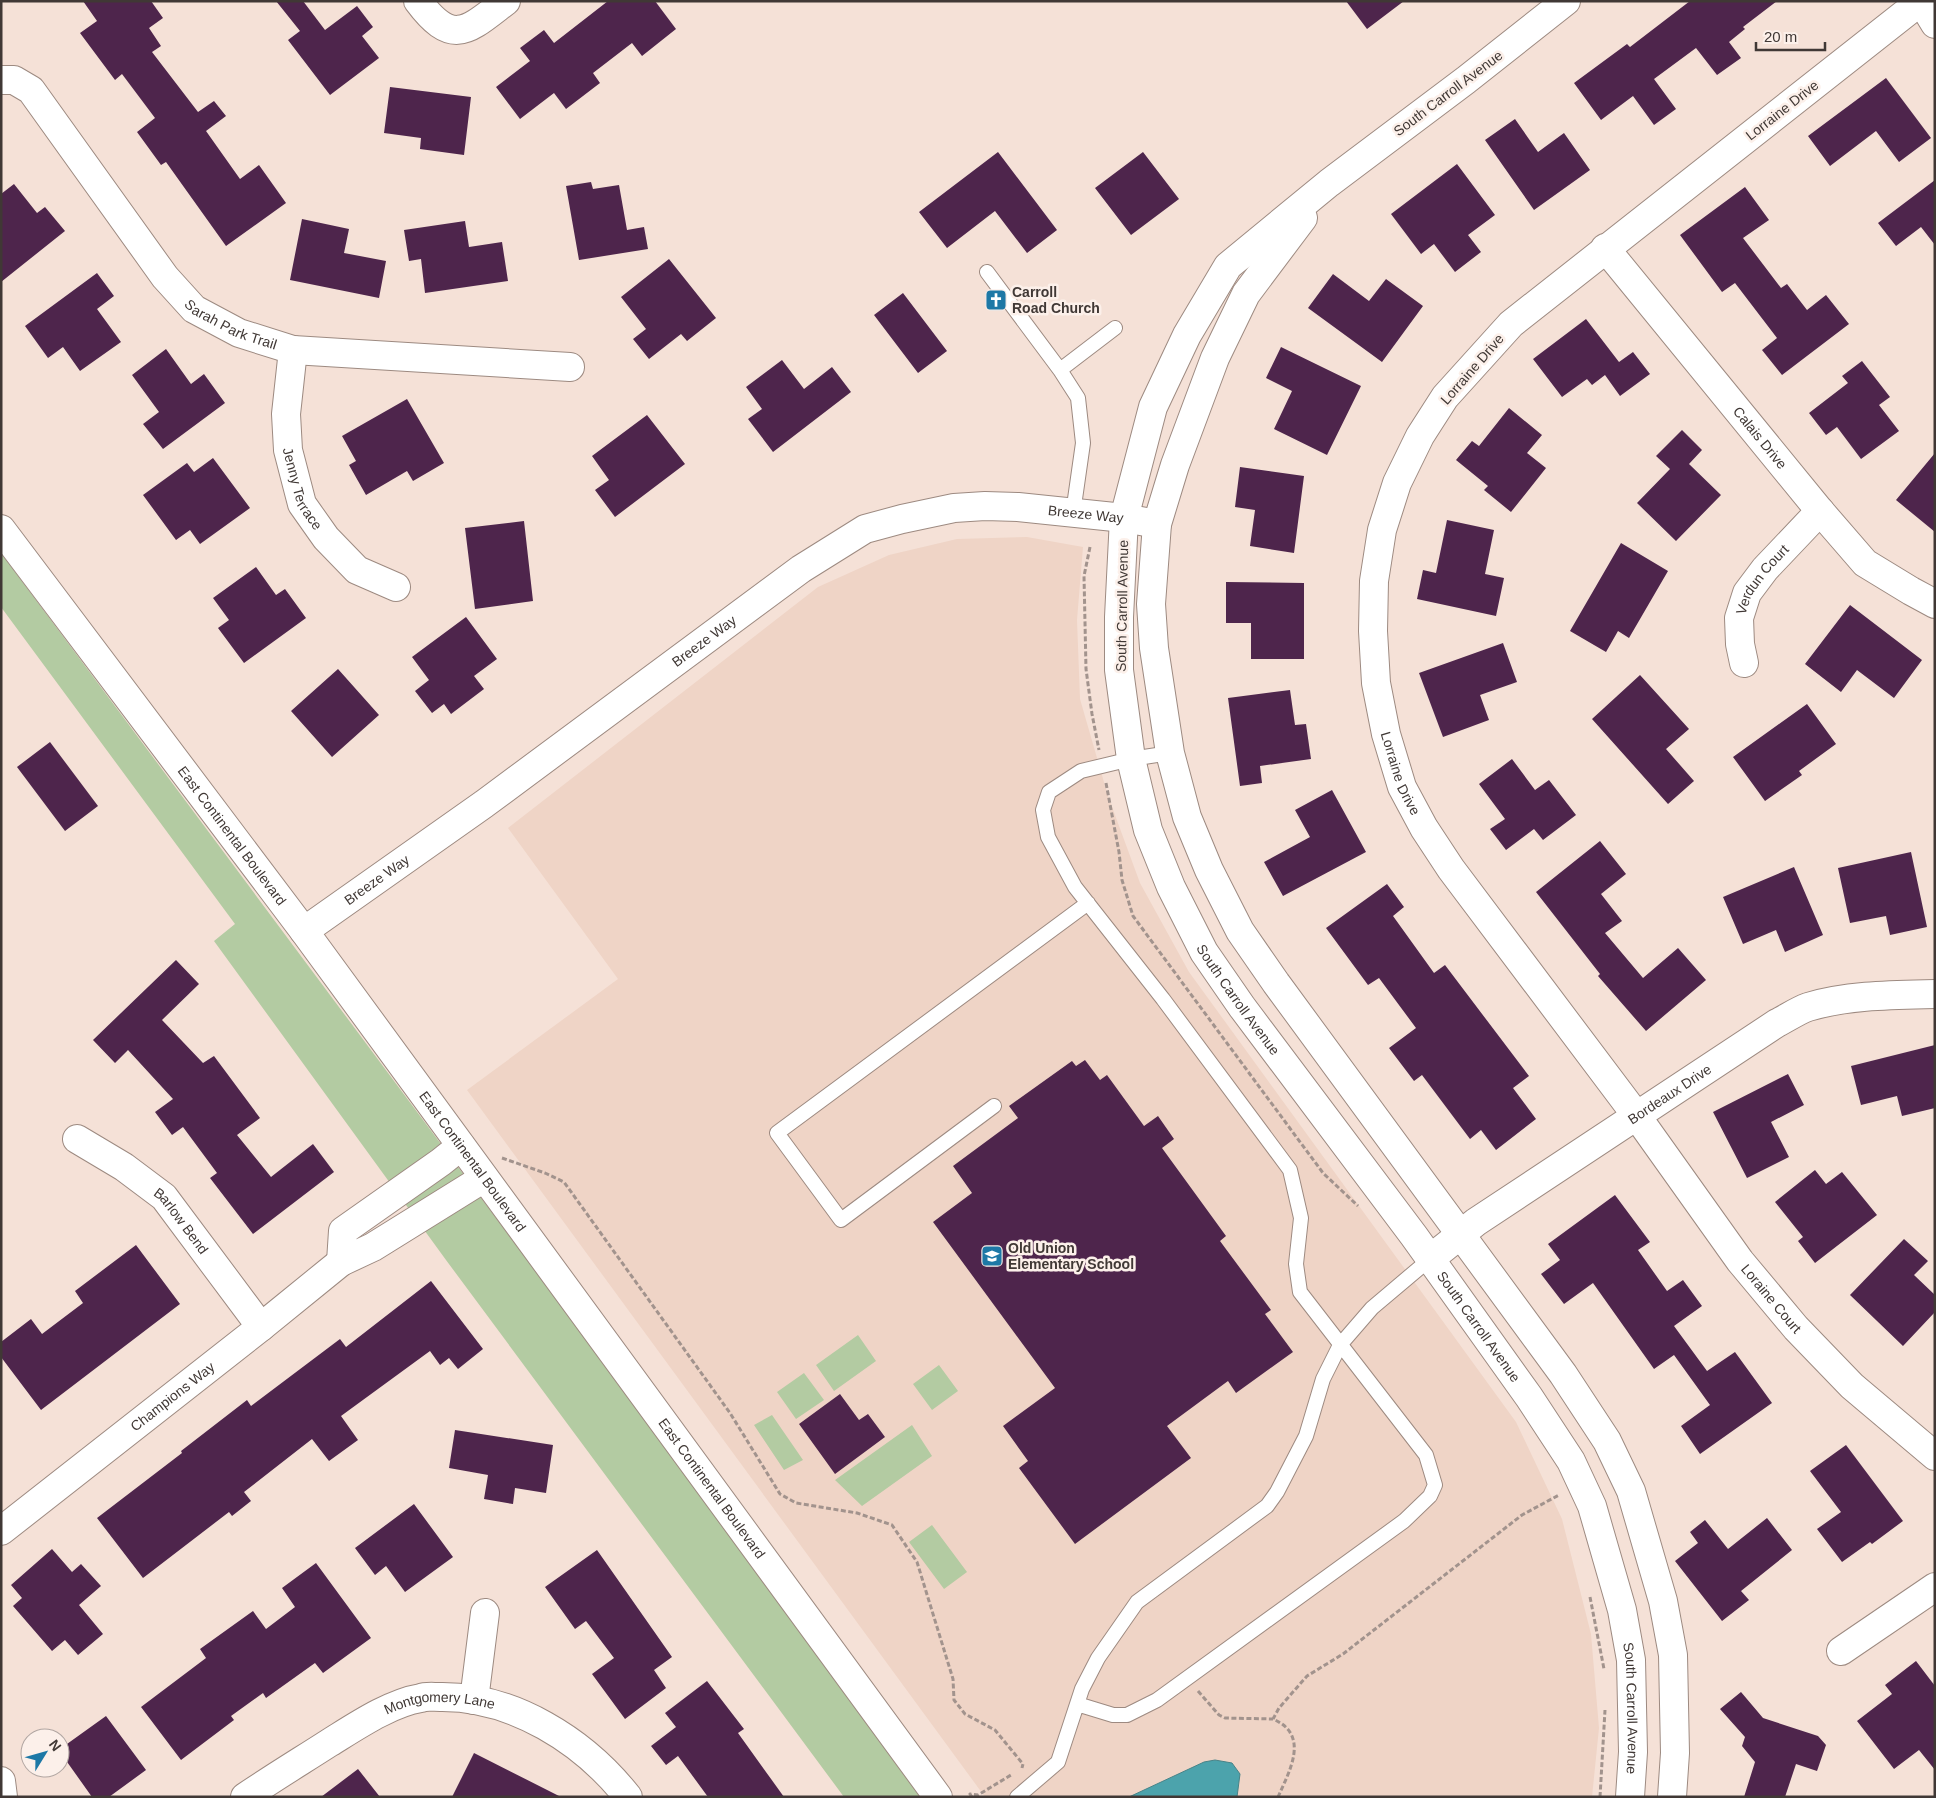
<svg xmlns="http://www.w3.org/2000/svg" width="1936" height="1798" viewBox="0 0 1936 1798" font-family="Arial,sans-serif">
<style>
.built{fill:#efd4c6}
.green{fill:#b3cba2}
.water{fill:#4ca3ac;stroke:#488388}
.building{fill:#4e254c}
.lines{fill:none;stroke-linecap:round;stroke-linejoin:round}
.lane-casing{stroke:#9d8a81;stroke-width:16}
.street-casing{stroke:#9d8a81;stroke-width:30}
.secondary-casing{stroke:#9d8a81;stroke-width:30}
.path{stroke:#a2938d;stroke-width:3;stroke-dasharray:5 2.5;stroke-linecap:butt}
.lane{stroke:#fff;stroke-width:14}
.street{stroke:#fff;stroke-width:28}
.secondary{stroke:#fff;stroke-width:28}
.labels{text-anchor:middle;stroke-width:5;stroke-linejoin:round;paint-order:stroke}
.street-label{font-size:14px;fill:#403835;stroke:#fcf0ea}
.poi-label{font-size:14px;font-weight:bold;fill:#403835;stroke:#fcf0ea;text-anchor:start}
</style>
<rect width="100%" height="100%" fill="#f5e1d7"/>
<!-- built -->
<path class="built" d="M 1027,537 L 1083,547 L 1077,620 L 1080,699 L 1108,796 L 1140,883 L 1189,972 L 1516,1422 L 1562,1519 L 1591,1634 L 1599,1728 L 1592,1797 L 985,1797 L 467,1090 L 618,979 L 508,828 L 818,587 L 889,555 L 957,539 Z"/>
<!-- green -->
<path class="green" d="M 1,553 L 927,1797 L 844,1797 L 446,1260 L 214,941 L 235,924 L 1,607 Z
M 858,1335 L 876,1361 L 834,1391 L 816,1365 Z
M 939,1365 L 958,1391 L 932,1410 L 913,1384 Z
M 804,1373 L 824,1400 L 796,1419 L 777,1392 Z
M 772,1415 L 803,1460 L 784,1470 L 754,1425 Z
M 912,1425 L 932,1456 L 862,1506 L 835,1480 Z
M 932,1525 L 967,1572 L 944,1589 L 909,1542 Z"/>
<!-- water -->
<path class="water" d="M 1215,1760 L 1232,1763 L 1240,1774 L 1237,1797 L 1129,1797 L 1204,1762 Z"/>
<!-- building -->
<path class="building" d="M 83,1 L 151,1 L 163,18 L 149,28 L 161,46 L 152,52 L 198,112 L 214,101 L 226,116 L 206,131 L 240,179 L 259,165 L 286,203 L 226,246 L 166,162 L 161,165 L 137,132 L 155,118 L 122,74 L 115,80 L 80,33 L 97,21 Z
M 276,1 L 303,1 L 325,30 L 357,6 L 373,27 L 362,36 L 379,58 L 330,95 L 288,40 L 300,31 Z
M 608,1 L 655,1 L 676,29 L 642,56 L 632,43 L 593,73 L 600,83 L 566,109 L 554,93 L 520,119 L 496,87 L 530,61 L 520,48 L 544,30 L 554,43 Z
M 1346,1 L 1404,1 L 1367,29 Z
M 1690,1 L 1777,1 L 1743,27 L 1745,29 L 1729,42 L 1741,58 L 1717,75 L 1696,48 L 1654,79 L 1676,109 L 1654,125 L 1633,96 L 1601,120 L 1574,83 L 1627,44 L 1630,47 Z
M 1886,78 L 1931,138 L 1899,162 L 1876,131 L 1830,166 L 1808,136 Z
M 390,87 L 471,97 L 464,155 L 420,149 L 421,138 L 384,133 Z
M 1515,119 L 1538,152 L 1564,133 L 1590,170 L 1534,210 L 1485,140 Z
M 998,152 L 1057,230 L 1027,253 L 995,211 L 947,248 L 919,212 Z
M 1143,152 L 1179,199 L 1131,235 L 1095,188 Z
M 1457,164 L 1495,215 L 1468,235 L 1481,252 L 1455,272 L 1434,244 L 1421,254 L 1391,214 Z
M 1935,180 L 1935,245 L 1921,227 L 1896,246 L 1878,223 Z
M 591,182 L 593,189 L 619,185 L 627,230 L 644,227 L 648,249 L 579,260 L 566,186 Z
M 14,184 L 37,213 L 45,207 L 65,231 L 1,282 L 1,194 Z
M 1745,187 L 1769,220 L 1743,238 L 1781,288 L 1787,284 L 1807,310 L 1826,295 L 1849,324 L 1782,375 L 1762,350 L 1777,338 L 1735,283 L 1722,292 L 1680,235 Z
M 302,219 L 349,229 L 344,253 L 386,261 L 379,298 L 290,280 Z
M 465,221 L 469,247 L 502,242 L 508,281 L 425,293 L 421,259 L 409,261 L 404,230 Z
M 669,259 L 716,318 L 687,341 L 681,334 L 649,359 L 633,339 L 646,329 L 621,297 Z
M 97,273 L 114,296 L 97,309 L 121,342 L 80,371 L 63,347 L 48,358 L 25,326 Z
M 1333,274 L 1369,301 L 1386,279 L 1423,306 L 1382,362 L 1308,308 Z
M 903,293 L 947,351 L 918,373 L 874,315 Z
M 1586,319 L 1619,362 L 1633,352 L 1650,374 L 1620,396 L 1605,375 L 1592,385 L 1587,379 L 1562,397 L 1533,359 Z
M 1281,347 L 1361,386 L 1327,455 L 1274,429 L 1292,391 L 1266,378 Z
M 166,349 L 191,384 L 204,374 L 225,403 L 163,449 L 143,424 L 159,412 L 132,375 Z
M 782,360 L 804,389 L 832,367 L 851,392 L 773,452 L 748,419 L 762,409 L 746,387 Z
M 1862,361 L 1890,397 L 1879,405 L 1899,431 L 1861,459 L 1837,427 L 1826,435 L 1809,413 L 1848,383 L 1842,376 Z
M 407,399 L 444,463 L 413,481 L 407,471 L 366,495 L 349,465 L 356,461 L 342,436 Z
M 1509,408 L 1542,435 L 1527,453 L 1546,468 L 1511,512 L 1484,490 L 1488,486 L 1456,460 L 1472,441 L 1479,446 Z
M 647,415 L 685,464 L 615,517 L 595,490 L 609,480 L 592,456 Z
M 1682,430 L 1702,450 L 1689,464 L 1721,495 L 1676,541 L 1637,503 L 1670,469 L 1656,456 Z
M 1935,453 L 1935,532 L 1896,500 Z
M 213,458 L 250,508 L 200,544 L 190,530 L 176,540 L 143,495 L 187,463 L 194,472 Z
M 1240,467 L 1304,476 L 1294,553 L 1250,546 L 1255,510 L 1235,507 Z
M 1447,520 L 1494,530 L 1485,574 L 1504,578 L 1496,616 L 1417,599 L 1423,570 L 1436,573 Z
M 524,521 L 533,601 L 475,609 L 465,528 Z
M 1621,543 L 1668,571 L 1629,638 L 1618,631 L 1606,652 L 1570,631 Z
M 256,567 L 276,595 L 285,589 L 306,618 L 244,663 L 218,628 L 229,620 L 213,598 Z
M 1226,582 L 1304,583 L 1304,659 L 1251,659 L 1251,623 L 1226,623 Z
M 1850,605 L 1922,660 L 1894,698 L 1857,670 L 1841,692 L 1805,664 Z
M 466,617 L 497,659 L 474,676 L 484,689 L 451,714 L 444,704 L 432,713 L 415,691 L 429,680 L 412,657 Z
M 1503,643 L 1517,682 L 1480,695 L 1489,720 L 1443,737 L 1419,673 Z
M 338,669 L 379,715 L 332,757 L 291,711 Z
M 1640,675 L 1689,729 L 1666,749 L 1694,781 L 1668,804 L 1592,719 Z
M 1290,690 L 1295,725 L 1306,724 L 1311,759 L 1260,766 L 1262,783 L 1240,786 L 1228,698 Z
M 1807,704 L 1836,744 L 1799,771 L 1802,775 L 1765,801 L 1733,757 Z
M 50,742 L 98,806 L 65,831 L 17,767 Z
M 1512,759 L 1535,790 L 1549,780 L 1576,815 L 1543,840 L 1534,829 L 1506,850 L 1490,829 L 1505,819 L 1479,784 Z
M 1332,790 L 1366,852 L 1283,896 L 1264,862 L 1310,837 L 1295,810 Z
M 1600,841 L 1626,874 L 1601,894 L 1622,921 L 1605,933 L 1643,978 L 1678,948 L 1706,980 L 1646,1031 L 1598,976 L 1600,974 L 1536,892 Z
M 1911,852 L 1927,927 L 1890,935 L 1886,916 L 1850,923 L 1838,868 Z
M 1794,867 L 1823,935 L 1785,952 L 1776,930 L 1743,944 L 1723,897 Z
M 1387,884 L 1404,907 L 1393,916 L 1434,973 L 1445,965 L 1529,1076 L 1513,1088 L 1536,1119 L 1496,1150 L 1481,1130 L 1470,1139 L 1422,1075 L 1414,1081 L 1389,1048 L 1416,1028 L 1379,978 L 1368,985 L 1326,928 Z
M 176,960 L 199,984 L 162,1020 L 203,1063 L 214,1056 L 260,1118 L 237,1135 L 271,1177 L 313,1144 L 334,1172 L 253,1234 L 210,1178 L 217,1173 L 183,1127 L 172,1135 L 155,1112 L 173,1099 L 128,1050 L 115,1063 L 93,1040 Z
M 1935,1045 L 1935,1108 L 1902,1116 L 1897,1096 L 1861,1105 L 1851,1066 Z
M 1085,1060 L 1100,1080 L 1107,1075 L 1144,1126 L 1158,1116 L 1174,1139 L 1162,1148 L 1226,1236 L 1220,1241 L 1271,1310 L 1265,1314 L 1293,1352 L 1236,1393 L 1228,1381 L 1167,1426 L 1191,1458 L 1075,1544 L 1019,1468 L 1028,1461 L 1003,1426 L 1055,1388 L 933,1222 L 972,1193 L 953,1166 L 1018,1118 L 1009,1106 L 1072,1061 L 1076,1066 Z
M 1788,1074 L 1804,1105 L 1771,1122 L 1789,1157 L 1747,1178 L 1713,1112 Z
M 1815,1170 L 1826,1184 L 1842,1172 L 1877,1215 L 1815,1263 L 1798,1241 L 1803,1237 L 1775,1202 Z
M 1615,1195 L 1650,1242 L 1638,1250 L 1667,1291 L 1683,1280 L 1702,1306 L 1674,1326 L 1707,1371 L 1735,1352 L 1772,1403 L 1700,1454 L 1681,1426 L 1710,1405 L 1674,1355 L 1654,1369 L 1593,1283 L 1564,1304 L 1541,1274 L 1560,1260 L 1548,1244 Z
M 1904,1239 L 1928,1261 L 1914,1275 L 1935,1295 L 1935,1312 L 1903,1346 L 1850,1295 Z
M 136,1245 L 180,1304 L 41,1410 L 1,1357 L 1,1342 L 31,1319 L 42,1334 L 83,1303 L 75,1291 Z
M 431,1281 L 483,1349 L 458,1369 L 449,1358 L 440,1365 L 430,1351 L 341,1416 L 358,1440 L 329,1461 L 312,1439 L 244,1492 L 251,1501 L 232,1516 L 229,1512 L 143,1578 L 97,1518 L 182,1453 L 181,1451 L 247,1400 L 251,1406 L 340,1339 L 346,1347 Z
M 840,1394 L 859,1420 L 868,1414 L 885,1437 L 835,1474 L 799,1424 Z
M 455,1430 L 553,1445 L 546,1493 L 515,1488 L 513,1504 L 484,1499 L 488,1475 L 449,1468 Z
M 1846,1445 L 1903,1521 L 1872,1544 L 1870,1542 L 1842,1562 L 1817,1529 L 1841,1512 L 1810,1471 Z
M 414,1504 L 453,1557 L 405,1592 L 386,1566 L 375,1575 L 355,1548 Z
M 1767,1518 L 1792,1550 L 1741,1591 L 1749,1600 L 1722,1621 L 1675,1561 L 1698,1543 L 1690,1532 L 1705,1520 L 1728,1549 Z
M 52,1549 L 72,1572 L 81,1564 L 101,1586 L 79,1605 L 103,1634 L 78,1655 L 65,1640 L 52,1651 L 13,1606 L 22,1598 L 11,1585 Z
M 597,1550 L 672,1657 L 654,1670 L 666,1688 L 625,1719 L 592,1674 L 614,1658 L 586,1621 L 575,1629 L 545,1587 Z
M 316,1563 L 371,1638 L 323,1673 L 315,1663 L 266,1698 L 263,1693 L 231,1716 L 234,1720 L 181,1760 L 141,1707 L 206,1658 L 200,1649 L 253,1611 L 266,1629 L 295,1607 L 282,1588 Z
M 1916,1661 L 1935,1686 L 1935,1770 L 1919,1750 L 1894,1769 L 1857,1721 L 1892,1694 L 1885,1685 Z
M 707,1681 L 744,1729 L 738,1733 L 784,1797 L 708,1797 L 678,1756 L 666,1765 L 651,1746 L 676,1727 L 665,1713 Z
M 1741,1692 L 1763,1718 L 1818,1736 L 1826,1745 L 1817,1771 L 1796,1764 L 1785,1797 L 1744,1797 L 1755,1762 L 1742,1746 L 1745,1737 L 1720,1709 Z
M 106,1716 L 146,1770 L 109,1797 L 92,1797 L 60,1752 L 60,1749 Z
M 474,1753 L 561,1797 L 452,1797 Z
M 358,1769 L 380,1797 L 321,1797 Z"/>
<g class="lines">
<!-- lane casing -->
<g class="lane-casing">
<path id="lane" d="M 987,272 L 1060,370
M 1073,513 L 1083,443 L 1078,398 L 1060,370 L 1115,328
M 994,1106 L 841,1220 L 777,1133 L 1088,903
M 1077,1704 L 1113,1715 L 1127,1715 L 1157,1700 L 1404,1521 L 1430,1496 L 1435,1485 L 1426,1455 L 1300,1292 L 1296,1264 L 1301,1218 L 1290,1170 L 1163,999 L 1075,887 L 1048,837 L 1043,810 L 1049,792 L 1081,771 L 1131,759 L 1170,753
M 1017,1797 L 1058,1762 L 1082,1689 L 1098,1658 L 1137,1602 L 1267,1506 L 1277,1492 L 1306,1436 L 1323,1379 L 1340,1345 L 1372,1308 L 1430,1259"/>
</g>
<!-- street casing -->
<g class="street-casing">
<g id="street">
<path d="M 418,1 C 453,48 468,30 506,1"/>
<path id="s1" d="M 1921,1 L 1511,324 L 1445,397 L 1420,436 L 1397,483 L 1382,530 L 1374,581 L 1373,631 L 1376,683 L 1386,734 L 1402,787 L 1424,828 L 1451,869 L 1636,1115 L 1740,1261 L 1796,1328 L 1852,1386 L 1935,1456"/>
<path d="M 1921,1 L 1935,24"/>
<path id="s2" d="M 1,80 L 14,80 L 31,90 L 165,277 L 194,309 L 239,333 L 293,350 L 570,367"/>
<path id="s3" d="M 1605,248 L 1820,511 L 1865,563 L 1911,591 L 1935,604"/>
<path id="s4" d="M 293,350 L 286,414 L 288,450 L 302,504 L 326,538 L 357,570 L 396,587"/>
<path id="s5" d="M 1744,663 L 1740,644 L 1739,618 L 1747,593 L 1765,569 L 1820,511"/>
<path id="s6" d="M 304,931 L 484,804 L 801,569 L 865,529 L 902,519 L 954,508 L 985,506 L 1018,507 L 1124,518 L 1157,524"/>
<path id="s7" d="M 77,1139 L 124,1167 L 164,1197 L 261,1327"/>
<path id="s8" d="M 1430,1259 L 1476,1222 L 1777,1023 C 1787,1018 1797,1011 1808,1007 C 1848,995 1893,995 1935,994"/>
<path d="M 341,1262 L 343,1231 L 441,1162 L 461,1146"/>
<path id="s9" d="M 1,1531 L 261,1327 L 341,1262 L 373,1247 L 484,1178"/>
<path d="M 1841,1651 L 1935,1587"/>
<path d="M 474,1700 L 485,1613"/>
<path d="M 1,1781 L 3,1797"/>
<path id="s10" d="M 245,1797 C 273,1778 301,1761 329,1743 C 355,1727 390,1703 421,1698 C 426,1696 433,1697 440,1697 C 513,1696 584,1741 628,1797"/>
</g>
</g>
<!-- secondary casing -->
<g class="secondary-casing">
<g id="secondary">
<path id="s11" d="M 1566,1 L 1466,80 L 1329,183 L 1228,266 L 1187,335 L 1153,407 L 1124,518 L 1119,617 L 1119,670 L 1131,759 L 1148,830 L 1171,887 L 1204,952 L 1242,1007 L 1414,1236 L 1529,1397 L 1571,1461 L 1592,1506 L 1622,1610 L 1631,1660 L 1633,1752 L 1630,1797"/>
<path d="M 1303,218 L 1246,294 L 1215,358 L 1175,465 L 1157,524 L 1151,604 L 1154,648 L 1170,753 L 1187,817 L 1209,870 L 1240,931 L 1276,983 L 1563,1374 L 1607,1441 L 1631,1491 L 1663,1601 L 1673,1655 L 1675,1753 L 1672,1797"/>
<path id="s12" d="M 1,529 L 304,931 L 938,1797"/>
</g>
</g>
<!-- path -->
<path class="path" d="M 1090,547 L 1084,576 L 1086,669 L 1092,714 L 1099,750
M 1106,783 L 1119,852 L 1122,880 L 1133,916 L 1323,1173 L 1358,1206
M 502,1158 L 545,1173 L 564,1182 L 730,1413 L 780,1494 L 796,1503 L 857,1513 L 892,1525 L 917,1562 L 953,1679 L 954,1700 L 965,1714 L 995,1730 L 1023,1764 L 1022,1768
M 1590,1597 L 1604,1669
M 1198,1691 L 1219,1715 L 1225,1718 L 1273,1719
M 972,1797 L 970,1794 L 978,1795 L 1011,1775
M 1278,1797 C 1290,1770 1310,1735 1273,1719 L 1279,1708 L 1307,1676 L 1343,1654 L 1522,1515 L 1559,1495
M 1600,1797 L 1605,1710"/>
<!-- lane -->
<use href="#lane" class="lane"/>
<!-- street -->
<use href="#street" class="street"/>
<!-- secondary -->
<use href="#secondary" class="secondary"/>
</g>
<!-- icons -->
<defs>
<g id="church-square" transform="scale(1.125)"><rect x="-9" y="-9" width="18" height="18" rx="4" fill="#1d78a6" stroke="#fcf0ea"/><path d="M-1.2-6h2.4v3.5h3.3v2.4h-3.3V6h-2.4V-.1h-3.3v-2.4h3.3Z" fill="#fff"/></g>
<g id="school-square" transform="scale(1.125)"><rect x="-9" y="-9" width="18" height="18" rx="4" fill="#1d78a6" stroke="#fcf0ea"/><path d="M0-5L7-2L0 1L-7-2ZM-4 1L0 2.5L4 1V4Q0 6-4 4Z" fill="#fff"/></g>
</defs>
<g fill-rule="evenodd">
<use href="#church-square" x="996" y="300"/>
<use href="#school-square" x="992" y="1256"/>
</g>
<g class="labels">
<!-- street labels -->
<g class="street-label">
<text transform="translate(1448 93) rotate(-37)" y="5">South Carroll Avenue</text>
<text transform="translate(1782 110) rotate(-38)" y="5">Lorraine Drive</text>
<text dy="5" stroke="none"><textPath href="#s2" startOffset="346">Sarah Park Trail</textPath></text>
<text transform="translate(1472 369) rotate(-49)" y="5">Lorraine Drive</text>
<text dy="5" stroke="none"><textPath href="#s3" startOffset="245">Calais Drive</textPath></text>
<text dy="5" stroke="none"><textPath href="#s4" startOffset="142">Jenny Terrace</textPath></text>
<text dy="5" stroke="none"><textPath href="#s6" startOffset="914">Breeze Way</textPath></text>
<text dy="5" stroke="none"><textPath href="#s5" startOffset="91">Verdun Court</textPath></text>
<text transform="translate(1122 606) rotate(-89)" y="5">South Carroll Avenue</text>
<text dy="5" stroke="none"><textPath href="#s6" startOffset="494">Breeze Way</textPath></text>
<text dy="5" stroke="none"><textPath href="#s1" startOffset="1016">Lorraine Drive</textPath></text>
<text dy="5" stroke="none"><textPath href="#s12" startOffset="384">East Continental Boulevard</textPath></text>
<text dy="5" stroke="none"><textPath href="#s6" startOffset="89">Breeze Way</textPath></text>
<text dy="5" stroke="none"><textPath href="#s11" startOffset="1212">South Carroll Avenue</textPath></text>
<text dy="5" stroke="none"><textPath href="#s8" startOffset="291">Bordeaux Drive</textPath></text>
<text dy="5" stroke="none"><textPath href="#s12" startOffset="789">East Continental Boulevard</textPath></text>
<text dy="5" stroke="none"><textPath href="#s7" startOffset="134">Barlow Bend</textPath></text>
<text dy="5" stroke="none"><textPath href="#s1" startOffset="1661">Loraine Court</textPath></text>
<text dy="5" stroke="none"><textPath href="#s11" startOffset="1618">South Carroll Avenue</textPath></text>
<text dy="5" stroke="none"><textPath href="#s9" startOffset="218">Champions Way</textPath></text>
<text dy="5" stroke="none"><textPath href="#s12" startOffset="1194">East Continental Boulevard</textPath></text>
<text dy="5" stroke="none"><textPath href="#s11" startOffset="2038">South Carroll Avenue</textPath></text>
<text dy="5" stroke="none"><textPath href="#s10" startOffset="221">Montgomery Lane</textPath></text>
</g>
<!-- poi labels -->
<g class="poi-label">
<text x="1012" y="297">Carroll<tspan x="1012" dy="16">Road Church</tspan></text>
<text x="1008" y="1253">Old Union<tspan x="1008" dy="16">Elementary School</tspan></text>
</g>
</g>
<!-- border -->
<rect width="1936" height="1798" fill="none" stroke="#403835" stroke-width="5"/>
<!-- north arrow -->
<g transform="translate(45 1753) rotate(53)"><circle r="24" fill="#fcf0ea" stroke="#b1a6a2"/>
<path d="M0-4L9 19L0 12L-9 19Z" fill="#1d78a6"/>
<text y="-8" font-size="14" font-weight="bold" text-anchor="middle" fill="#403835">N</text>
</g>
<!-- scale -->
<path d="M1756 42v8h69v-8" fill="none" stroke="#403835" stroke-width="2.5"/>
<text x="1764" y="42" font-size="15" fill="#403835" stroke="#fcf0ea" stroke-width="4" paint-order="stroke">20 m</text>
</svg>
